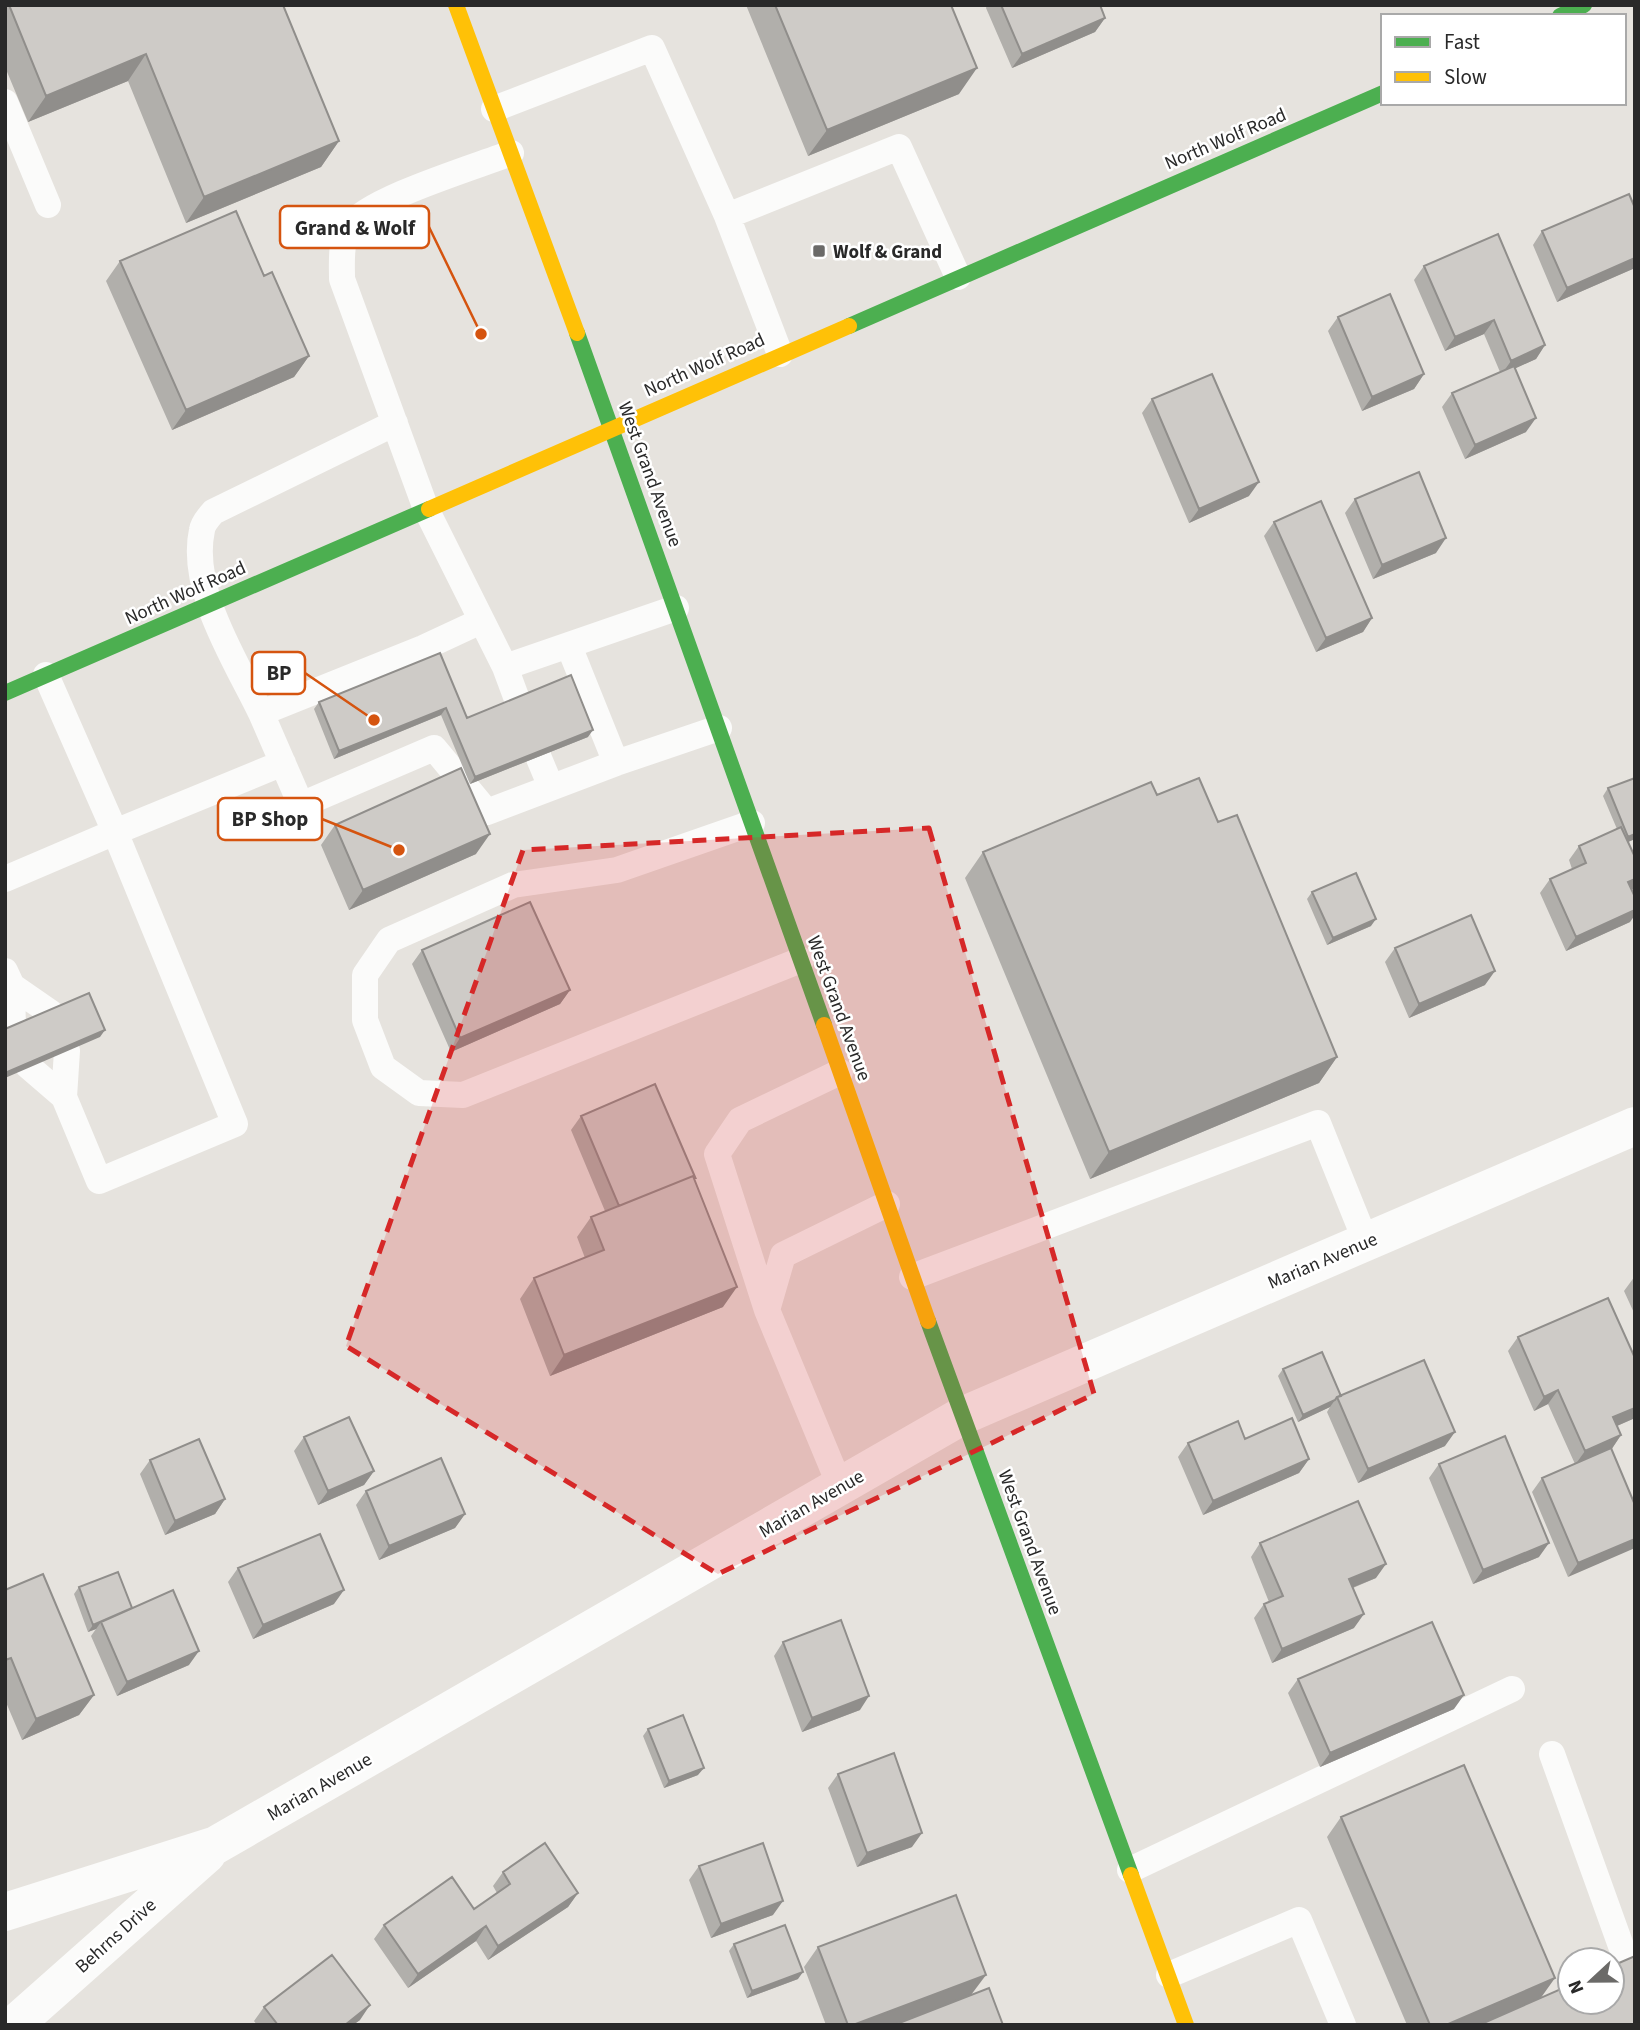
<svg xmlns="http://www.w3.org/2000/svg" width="1640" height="2030" viewBox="0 0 1640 2030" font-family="'Source Sans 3',sans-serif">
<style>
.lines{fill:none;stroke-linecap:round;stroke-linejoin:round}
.lane{stroke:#fbfbfa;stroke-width:26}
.street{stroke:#fbfbfa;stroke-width:38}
.fast{stroke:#4caf50;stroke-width:16}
.slow{stroke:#ffc107;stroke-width:16}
.wall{fill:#b1afab}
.shaded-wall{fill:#908e8b}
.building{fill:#cecbc7;stroke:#908e8b;stroke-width:2}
.marked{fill:#d62828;fill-opacity:0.2;stroke:#d62828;stroke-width:5;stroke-dasharray:14 9;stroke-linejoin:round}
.poi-dot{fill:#6b6a68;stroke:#fff;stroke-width:2.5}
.labels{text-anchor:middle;stroke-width:5;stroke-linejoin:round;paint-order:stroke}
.street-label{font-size:19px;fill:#292929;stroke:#fff}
.poi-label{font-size:19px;font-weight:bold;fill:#292929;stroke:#fff;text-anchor:start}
.leader{fill:none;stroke:#d5540f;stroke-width:2.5}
.callout-dot{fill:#d5540f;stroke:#fff;stroke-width:2.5}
.callout{fill:#fff;stroke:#d5540f;stroke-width:2.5}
.callout-label{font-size:21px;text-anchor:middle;font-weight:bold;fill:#292929}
</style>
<rect width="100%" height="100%" fill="#e6e3de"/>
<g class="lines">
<!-- lane -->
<path class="lane" d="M 5,102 L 48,205
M 494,109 L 652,48 L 727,216 L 780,354
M 511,153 C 478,166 365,200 350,226 C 340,243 342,261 342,279 L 426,509 L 505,667 L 676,608
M 727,216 L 899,147 L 958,277
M 395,423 L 213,512 C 209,517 203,523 202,530 C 189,590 236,661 261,713 L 423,648 L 481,621
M 569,646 L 616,763 L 719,728
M 505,667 L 518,702
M 46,675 L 115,832 L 283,763
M 261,713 L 301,805 L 434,748 L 487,812 L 616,763
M 538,756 L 551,787
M 752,823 L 617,870 L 513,885 L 389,940 L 365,975 L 365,1020 L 383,1067 L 419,1093 L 463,1095 L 801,960
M 5,879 L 115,832 L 235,1124 L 99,1181 L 64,1097 L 28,1066
M 5,971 L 12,986 L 13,1030
M 12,986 L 51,1013
M 64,1097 L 67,1051
M 912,1277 L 1318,1123 L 1366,1242
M 767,1310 L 717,1154 L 740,1120 L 840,1072
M 840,1486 L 767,1310 L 783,1255 L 887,1204
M 1552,1754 L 1629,1968 L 1612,1975
M 1130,1870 L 1512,1689
M 1169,1975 L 1299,1920 L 1343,2025"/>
<!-- street -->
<path class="street" d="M 5,1912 L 216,1845 L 962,1416 L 1635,1126
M 14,2025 L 207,1854"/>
<!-- fast -->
<path class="fast" d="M 1560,16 L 1584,5
M 849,326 L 1383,93
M 577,333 L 824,1025
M 5,693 L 429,509
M 928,1321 L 1131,1875"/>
<!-- slow -->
<path class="slow" d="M 456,5 L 577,333
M 429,509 L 849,326
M 824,1025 L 928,1321
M 1131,1875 L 1186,2025"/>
</g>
<!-- wall -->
<path class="wall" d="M 5,5 L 283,5 L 339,141 L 321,167 L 186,223 L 128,81 L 28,122 L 5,67 Z
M 746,5 L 951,5 L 959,94 L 808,156 Z
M 987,5 L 1100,5 L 1105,18 L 1095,32 L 1012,68 L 986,8 Z
M 1635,208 L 1635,268 L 1557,302 L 1533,245 L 1542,231 Z
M 120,261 L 264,276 L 309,356 L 294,377 L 172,430 L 106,281 Z
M 1424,266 L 1545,345 L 1536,359 L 1515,368 L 1526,432 L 1465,459 L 1442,407 L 1452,393 L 1500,372 L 1484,334 L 1445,351 L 1414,280 Z
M 1338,317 L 1424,374 L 1414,389 L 1362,411 L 1328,331 Z
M 1152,399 L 1249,496 L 1189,523 L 1142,413 Z
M 1355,499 L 1436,553 L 1373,579 L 1345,513 Z
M 1274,522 L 1372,618 L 1363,632 L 1316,652 L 1264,536 Z
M 440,653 L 467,718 L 588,737 L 470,784 L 441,715 L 334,759 L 314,709 L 319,702 Z
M 1635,778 L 1635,839 L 1628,842 L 1633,889 L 1632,890 L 1630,922 L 1566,951 L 1540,893 L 1550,879 L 1572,869 L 1569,860 L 1579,846 L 1617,829 L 1603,796 L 1608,788 Z
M 1157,795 L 1218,822 L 1337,1057 L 1319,1083 L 1090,1179 L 965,878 L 983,852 Z
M 335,825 L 476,854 L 349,910 L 321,845 Z
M 1312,892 L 1371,926 L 1327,945 L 1307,899 Z
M 1395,948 L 1485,985 L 1409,1018 L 1385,962 Z
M 422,950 L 570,990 L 560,1004 L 451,1052 L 412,964 Z
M 581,1116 L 694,1178 L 723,1307 L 550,1376 L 520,1299 L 534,1278 L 585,1258 L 577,1237 L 591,1217 L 605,1211 L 571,1130 Z
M 1635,1276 L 1635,1315 L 1624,1291 Z
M 1518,1337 L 1635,1358 L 1635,1418 L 1617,1426 L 1621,1435 L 1611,1450 L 1635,1505 L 1568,1577 L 1532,1492 L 1542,1478 L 1575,1464 L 1548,1404 L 1534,1411 L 1508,1351 Z
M 1283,1369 L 1341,1395 L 1445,1446 L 1358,1483 L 1327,1412 L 1330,1407 L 1298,1422 L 1278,1376 Z
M 304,1437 L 374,1471 L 364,1485 L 318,1505 L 294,1451 Z
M 1245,1439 L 1309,1459 L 1299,1473 L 1203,1515 L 1178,1457 L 1188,1443 Z
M 150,1460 L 225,1499 L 215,1514 L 165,1535 L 140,1474 Z
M 1439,1464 L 1539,1557 L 1473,1584 L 1429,1478 Z
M 366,1491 L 465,1514 L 455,1528 L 379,1560 L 356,1505 Z
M 1260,1543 L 1376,1578 L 1353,1588 L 1354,1628 L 1272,1663 L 1254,1618 L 1264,1604 L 1269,1602 L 1251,1557 Z
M 238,1568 L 334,1604 L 253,1639 L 228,1582 Z
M 79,1587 L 132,1608 L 189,1665 L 117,1696 L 91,1636 L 96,1629 L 88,1632 L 74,1594 Z
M 5,1590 L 94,1695 L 79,1715 L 22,1740 L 5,1700 Z
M 783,1642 L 860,1710 L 802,1732 L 774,1656 Z
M 1298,1679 L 1454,1709 L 1320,1767 L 1288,1693 Z
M 648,1729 L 698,1775 L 664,1788 L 643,1736 Z
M 838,1774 L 912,1847 L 857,1867 L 828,1788 Z
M 1341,1817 L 1541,1997 L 1635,2025 L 1407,2025 L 1327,1837 Z
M 699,1866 L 773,1915 L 711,1938 L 689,1880 Z
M 503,1872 L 578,1893 L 568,1907 L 488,1960 L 476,1941 L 408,1988 L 374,1939 L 384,1925 L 474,1909 L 497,1893 L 493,1886 Z
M 734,1944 L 798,1979 L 747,1998 L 729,1951 Z
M 818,1947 L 893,2025 L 826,2025 L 804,1967 Z
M 264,2007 L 360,2020 L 353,2025 L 257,2025 L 254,2021 Z"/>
<!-- shaded-wall -->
<path class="shaded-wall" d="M 1105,18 L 1095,32 L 1012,68 L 1022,54 Z
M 146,54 L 128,81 L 28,122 L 46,96 Z
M 977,68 L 959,94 L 808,156 L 827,130 Z
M 339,141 L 321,167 L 186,223 L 204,197 Z
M 1635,258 L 1635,268 L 1557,302 L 1567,288 Z
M 1494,320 L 1484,334 L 1445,351 L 1455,337 Z
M 1545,345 L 1536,359 L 1501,375 L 1511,361 Z
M 309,356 L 294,377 L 172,430 L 186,410 Z
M 1424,374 L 1414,389 L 1362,411 L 1372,397 Z
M 1536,418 L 1526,432 L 1465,459 L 1475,445 Z
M 1259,482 L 1249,496 L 1189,523 L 1199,509 Z
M 1446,538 L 1436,553 L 1373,579 L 1382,565 Z
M 1372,618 L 1363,632 L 1316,652 L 1326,638 Z
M 446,708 L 441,715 L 334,759 L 339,751 Z
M 593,730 L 588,737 L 470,784 L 475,777 Z
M 490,834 L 476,854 L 349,910 L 363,890 Z
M 1635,834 L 1635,839 L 1623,844 L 1628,837 Z
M 1635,879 L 1635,887 L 1633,889 L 1618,896 L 1628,882 Z
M 1635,910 L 1635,915 L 1630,922 L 1566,951 L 1576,937 Z
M 1376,919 L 1371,926 L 1327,945 L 1333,938 Z
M 1495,971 L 1485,985 L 1409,1018 L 1419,1004 Z
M 570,990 L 560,1004 L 451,1052 L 460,1038 Z
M 105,1030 L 100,1037 L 5,1078 L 5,1073 Z
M 1337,1057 L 1319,1083 L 1090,1179 L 1109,1152 Z
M 737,1287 L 723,1307 L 550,1376 L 564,1355 Z
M 1558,1390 L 1548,1404 L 1534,1411 L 1544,1397 Z
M 1335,1400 L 1330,1407 L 1298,1422 L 1303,1415 Z
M 1635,1408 L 1635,1418 L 1603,1432 L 1613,1417 Z
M 1455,1432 L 1445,1446 L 1358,1483 L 1368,1469 Z
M 1621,1435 L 1611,1450 L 1575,1465 L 1585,1451 Z
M 1309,1459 L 1299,1473 L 1203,1515 L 1213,1501 Z
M 374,1471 L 364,1485 L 318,1505 L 328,1491 Z
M 225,1499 L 215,1514 L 165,1535 L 175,1521 Z
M 465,1514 L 455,1528 L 379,1560 L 389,1546 Z
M 1635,1539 L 1635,1548 L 1568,1577 L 1578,1563 Z
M 1549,1543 L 1539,1557 L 1473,1584 L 1483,1570 Z
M 1386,1564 L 1376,1578 L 1339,1593 L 1349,1579 Z
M 344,1590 L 334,1604 L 253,1639 L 263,1625 Z
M 1364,1614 L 1354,1628 L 1272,1663 L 1282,1649 Z
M 101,1622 L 96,1629 L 88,1632 L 93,1625 Z
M 199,1651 L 189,1665 L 117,1696 L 127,1682 Z
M 94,1695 L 79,1715 L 22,1740 L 36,1719 Z
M 1464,1695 L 1454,1709 L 1320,1767 L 1330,1753 Z
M 869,1696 L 860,1710 L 802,1732 L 812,1718 Z
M 704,1768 L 698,1775 L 664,1788 L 669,1781 Z
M 922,1833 L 912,1847 L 857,1867 L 867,1853 Z
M 578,1893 L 568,1907 L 488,1960 L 498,1946 Z
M 783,1901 L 773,1915 L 711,1938 L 721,1924 Z
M 486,1926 L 476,1941 L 408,1988 L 418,1974 Z
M 803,1972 L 798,1979 L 747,1998 L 752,1991 Z
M 986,1975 L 971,1995 L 893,2025 L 853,2025 Z
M 1555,1978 L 1540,1999 L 1479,2025 L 1446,2025 Z
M 370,2005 L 360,2020 L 353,2025 L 345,2025 Z"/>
<!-- building -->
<path class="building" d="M 9,5 L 283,5 L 339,141 L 204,197 L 146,54 L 46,96 Z
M 775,5 L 951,5 L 977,68 L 827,130 Z
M 1001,5 L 1100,5 L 1105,18 L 1022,54 Z
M 1629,194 L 1635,208 L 1635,258 L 1567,288 L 1542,231 Z
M 236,211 L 264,276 L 272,272 L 309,356 L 186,410 L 120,261 Z
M 1498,234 L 1545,345 L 1511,361 L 1494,320 L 1455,337 L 1424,266 Z
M 1390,294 L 1424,374 L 1372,397 L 1338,317 Z
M 1514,366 L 1536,418 L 1475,445 L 1452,393 Z
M 1212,374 L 1259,482 L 1199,509 L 1152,399 Z
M 1419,472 L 1446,538 L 1382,565 L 1355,499 Z
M 1321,501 L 1372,618 L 1326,638 L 1274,522 Z
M 440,653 L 467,718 L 571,675 L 593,730 L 475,777 L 446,708 L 339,751 L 319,702 Z
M 461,768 L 490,834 L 363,890 L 335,825 Z
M 1199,778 L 1218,822 L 1237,815 L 1337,1057 L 1109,1152 L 983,852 L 1151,782 L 1157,795 Z
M 1635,778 L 1635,834 L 1628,837 L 1608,788 Z
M 1621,827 L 1635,857 L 1635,879 L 1628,882 L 1635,897 L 1635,910 L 1576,937 L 1550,879 L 1586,863 L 1579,846 Z
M 1356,873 L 1376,919 L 1333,938 L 1312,892 Z
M 530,902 L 570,990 L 460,1038 L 422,950 Z
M 1471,915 L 1495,971 L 1419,1004 L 1395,948 Z
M 89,993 L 105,1030 L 5,1073 L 5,1029 Z
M 655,1084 L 695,1177 L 693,1176 L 619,1206 L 581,1116 Z
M 693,1176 L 737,1287 L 564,1355 L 534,1278 L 604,1250 L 591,1217 Z
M 1608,1298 L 1635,1358 L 1635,1408 L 1613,1417 L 1621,1435 L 1585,1451 L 1558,1390 L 1544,1397 L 1518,1337 Z
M 1322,1352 L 1341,1396 L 1337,1397 L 1335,1400 L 1303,1415 L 1283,1369 Z
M 1424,1360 L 1455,1432 L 1368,1469 L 1337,1397 Z
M 349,1417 L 374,1471 L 328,1491 L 304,1437 Z
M 1292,1418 L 1309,1459 L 1213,1501 L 1188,1443 L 1238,1421 L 1245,1439 Z
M 1505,1436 L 1549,1543 L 1483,1570 L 1439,1464 Z
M 199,1439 L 225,1499 L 175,1521 L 150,1460 Z
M 1611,1448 L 1635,1505 L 1635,1539 L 1578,1563 L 1542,1478 Z
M 441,1458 L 465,1514 L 389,1546 L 366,1491 Z
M 1358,1501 L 1386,1564 L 1349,1579 L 1364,1614 L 1282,1649 L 1264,1604 L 1283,1596 L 1260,1543 Z
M 320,1534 L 344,1590 L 263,1625 L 238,1568 Z
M 118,1572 L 132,1608 L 93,1625 L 79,1587 Z
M 43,1574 L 94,1695 L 36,1719 L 11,1658 L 5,1660 L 5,1590 Z
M 173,1590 L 199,1651 L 127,1682 L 101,1622 Z
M 841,1620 L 869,1696 L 812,1718 L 783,1642 Z
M 1432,1622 L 1464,1695 L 1330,1753 L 1298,1679 Z
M 683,1715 L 704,1768 L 669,1781 L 648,1729 Z
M 894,1753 L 922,1833 L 867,1853 L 838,1774 Z
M 1464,1765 L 1555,1978 L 1446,2025 L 1430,2025 L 1341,1817 Z
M 545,1843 L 578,1893 L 498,1946 L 486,1926 L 418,1974 L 384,1925 L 452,1877 L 474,1909 L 510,1884 L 503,1872 Z
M 763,1843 L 783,1901 L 721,1924 L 699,1866 Z
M 956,1895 L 986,1975 L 853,2025 L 848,2025 L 818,1947 Z
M 785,1925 L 803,1972 L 752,1991 L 734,1944 Z
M 332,1955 L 370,2005 L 345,2025 L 278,2025 L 264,2007 Z
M 1635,1956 L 1635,2025 L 1479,2025 L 1570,1985 L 1570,2002 L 1612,2002 L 1612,1966 Z
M 989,1988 L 1003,2025 L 894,2025 Z"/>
<!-- marked area -->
<path class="marked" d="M 929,828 L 1094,1394 L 718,1574 L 346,1346 L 523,850 Z"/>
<!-- markers -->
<rect class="poi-dot" x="812" y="244" width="14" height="14" rx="3.5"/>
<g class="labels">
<!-- street labels -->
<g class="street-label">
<text transform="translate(1225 138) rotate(-23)" y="7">North Wolf Road</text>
<text transform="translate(704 364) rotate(-24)" y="7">North Wolf Road</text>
<text transform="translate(651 474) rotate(70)" y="7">West Grand Avenue</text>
<text transform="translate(185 592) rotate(-24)" y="7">North Wolf Road</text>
<text transform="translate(840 1008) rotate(70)" y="7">West Grand Avenue</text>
<text transform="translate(1322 1260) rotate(-23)" y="7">Marian Avenue</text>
<text transform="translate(811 1503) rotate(-30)" y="7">Marian Avenue</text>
<text transform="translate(1031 1542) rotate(70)" y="7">West Grand Avenue</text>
<text transform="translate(319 1786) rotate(-30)" y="7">Marian Avenue</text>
<text transform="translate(115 1935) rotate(-42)" y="7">Behrns Drive</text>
</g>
<!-- poi labels -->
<g class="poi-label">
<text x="833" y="258">Wolf &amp; Grand</text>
</g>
</g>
<!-- callouts -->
<path class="leader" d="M481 334L429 227M374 720L305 673M399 850L322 819"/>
<g class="callout-dot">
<circle cx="481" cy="334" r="7"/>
<circle cx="374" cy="720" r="7"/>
<circle cx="399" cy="850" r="7"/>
</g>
<g class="callout">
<rect x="280" y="206" width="149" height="42" rx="7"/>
<rect x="252" y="652" width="53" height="42" rx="7"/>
<rect x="218" y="798" width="104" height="42" rx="7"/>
</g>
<g class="callout-label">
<text x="355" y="235">Grand &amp; Wolf</text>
<text x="279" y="680">BP</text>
<text x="270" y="826">BP Shop</text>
</g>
<!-- border -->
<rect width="1640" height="2030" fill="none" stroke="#292929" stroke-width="14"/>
<!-- legend -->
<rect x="1381" y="14" width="245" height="91" fill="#ffffff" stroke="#a9a9a9" stroke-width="2"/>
<rect x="1395" y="37" width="35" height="10" fill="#4caf50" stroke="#a9a9a9" stroke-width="2"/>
<text x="1444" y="49" font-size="21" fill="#292929">Fast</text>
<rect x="1395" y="72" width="35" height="10" fill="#ffc107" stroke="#a9a9a9" stroke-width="2"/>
<text x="1444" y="84" font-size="21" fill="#292929">Slow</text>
<!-- north arrow -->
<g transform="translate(1591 1981) rotate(248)"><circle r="33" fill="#ffffff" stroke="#a9a9a9" stroke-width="2"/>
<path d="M0-5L12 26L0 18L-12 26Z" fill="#6b6a68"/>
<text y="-10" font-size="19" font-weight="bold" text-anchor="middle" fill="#292929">N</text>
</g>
</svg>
